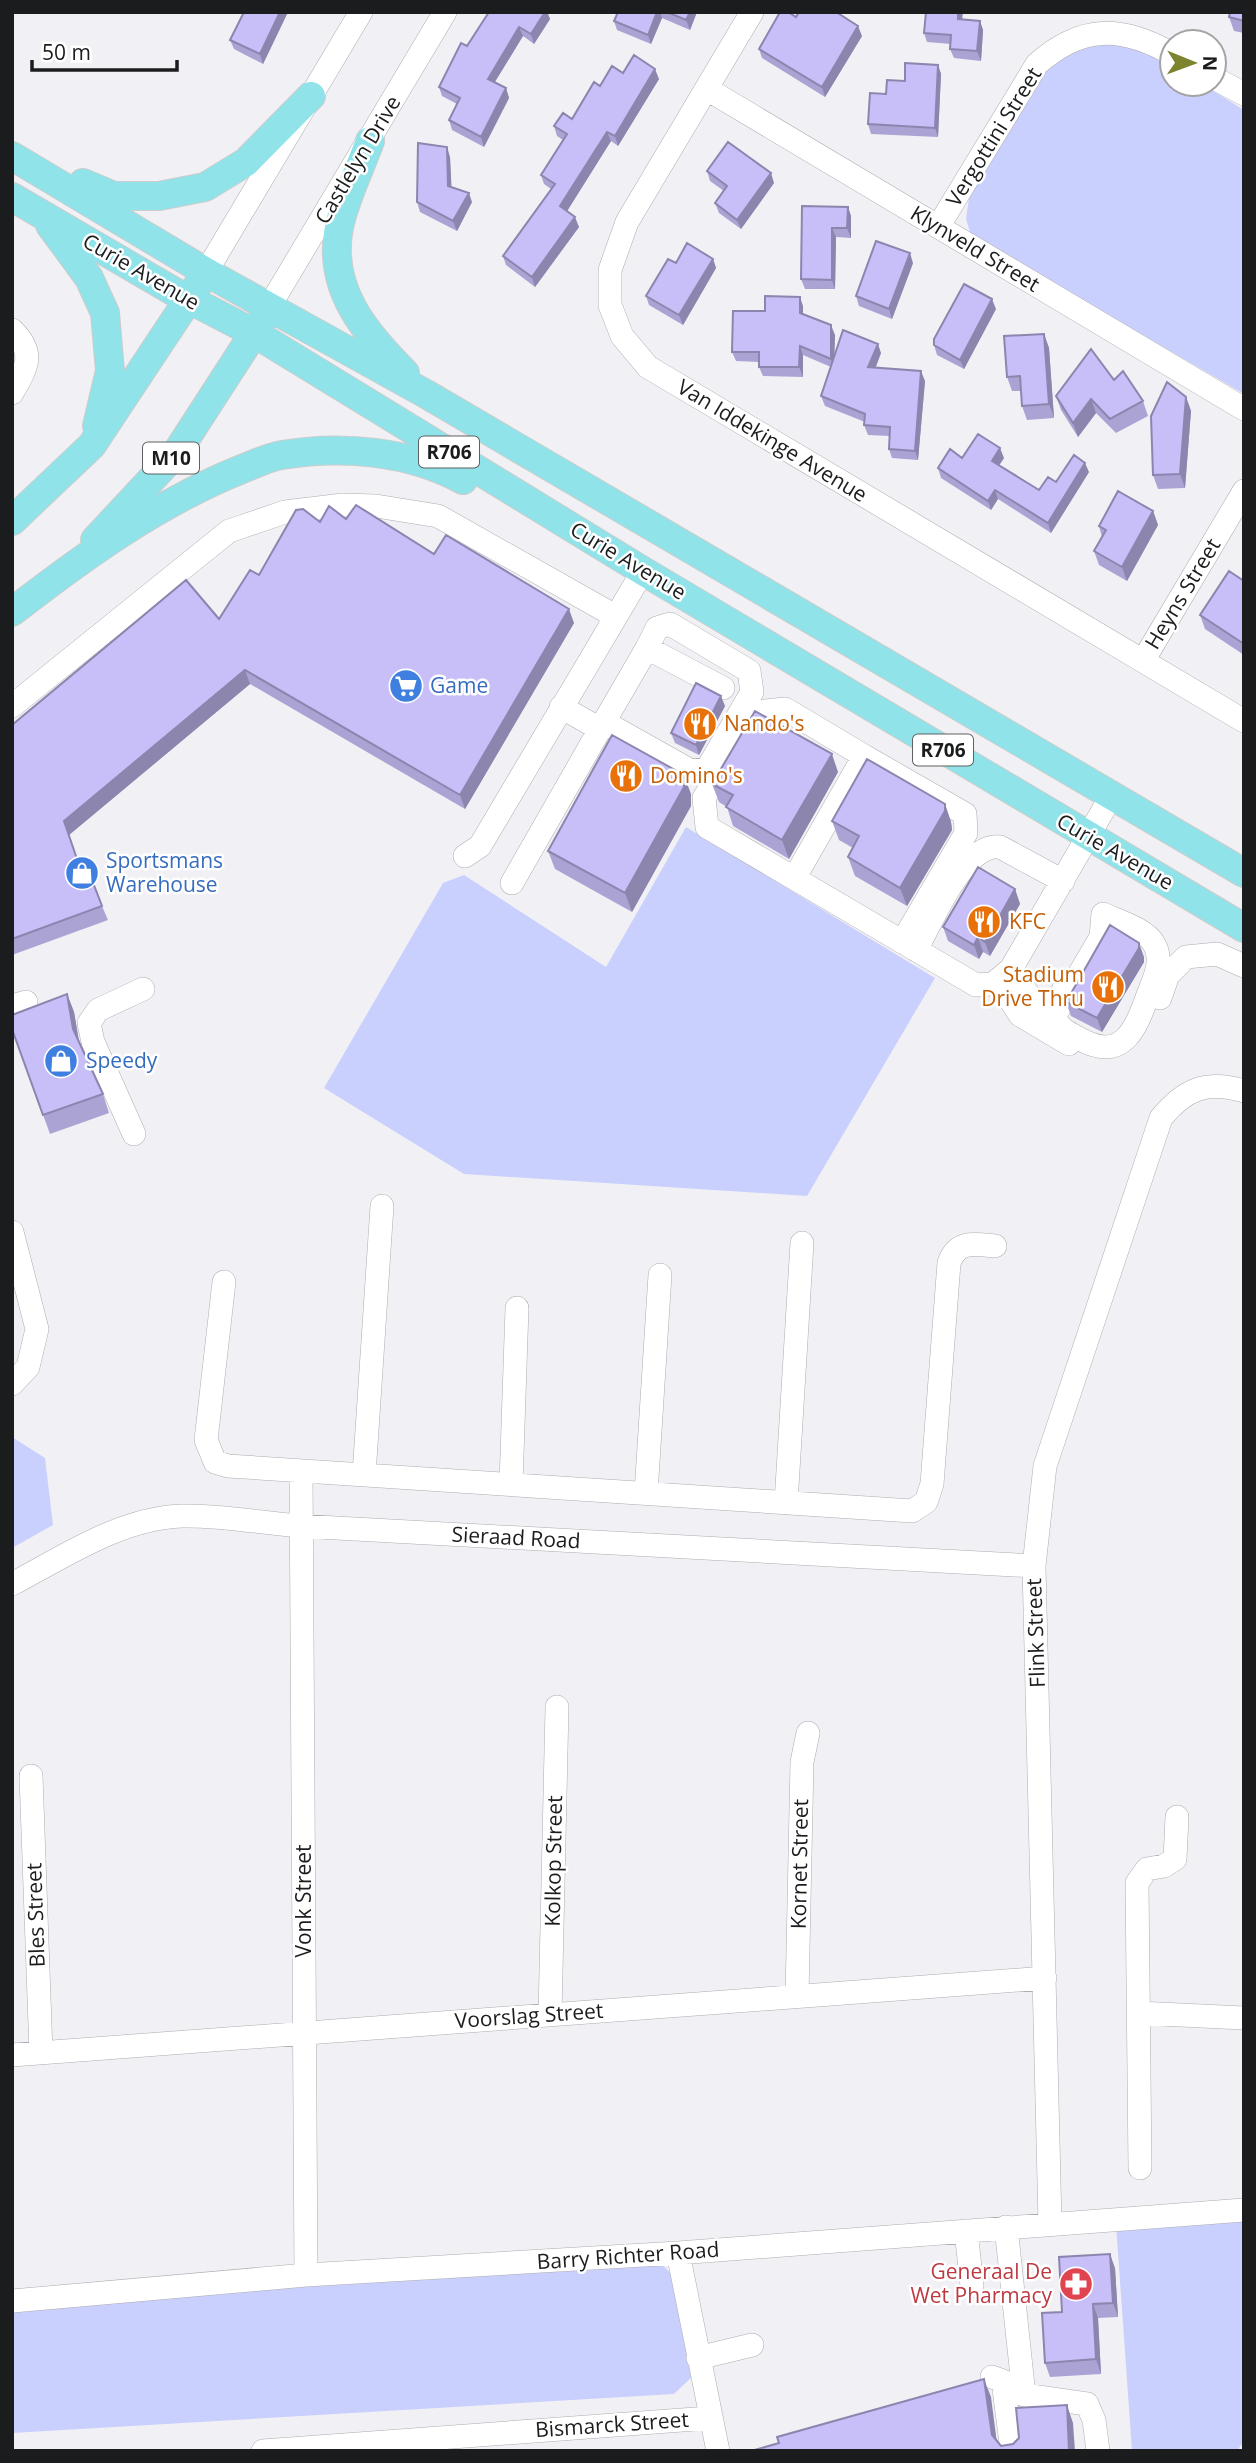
<svg xmlns="http://www.w3.org/2000/svg" width="1256" height="2463" viewBox="0 0 1256 2463" font-family="'Open Sans',sans-serif">
<style>
.green{fill:#cad0fd}
.lines{fill:none;stroke-linecap:round;stroke-linejoin:round}
.minor-casing{stroke:#adadb1;stroke-width:24}
.major-casing{stroke:#cdcdcd;stroke-width:30}
.minor{stroke:#fff;stroke-width:23}
.major{stroke:#8fe3e9;stroke-width:28}
.wall{fill:#aca3d5}
.shaded-wall{fill:#8c85ae}
.building{fill:#c8bef8;stroke:#8c85ae;stroke-width:2}
.labels{text-anchor:middle;stroke-width:5;stroke-linejoin:round;paint-order:stroke}
.shield{fill:#fff;stroke:#5f6061;stroke-width:2}
.shield-label{font-size:19px;font-weight:bold;fill:#1b1c1d}
.street-label{font-size:21px;fill:#1b1c1d;stroke:#fff}
.shop-label{font-size:21px;fill:#366cbe;stroke:#fff;text-anchor:start}
.food-label{font-size:21px;fill:#c56008;stroke:#fff;text-anchor:start}
.health-label{font-size:21px;fill:#be3a42;stroke:#fff;text-anchor:end}
</style>
<rect width="100%" height="100%" fill="#f1f1f5"/>
<!-- green -->
<path class="green" d="M 1091,42 L 1124,42 L 1172,66 L 1172,84 L 1202,84 L 1244,110 L 1244,394 L 971,235 L 966,219 L 969,198 L 1044,70 Z
M 686,827 L 935,978 L 807,1196 L 464,1174 L 324,1088 L 443,883 L 464,875 L 606,967 Z
M 12,1437 L 45,1458 L 53,1525 L 12,1548 Z
M 1244,2216 L 1244,2441 L 1237,2451 L 1132,2451 L 1116,2225 Z
M 662,2264 L 673,2276 L 695,2374 L 674,2394 L 12,2433 L 12,2295 Z"/>
<g class="lines">
<!-- minor casing -->
<g class="minor-casing">
<path id="minor" d="M 752,12 L 627,222 L 610,270 L 610,305 L 622,336 L 648,367 L 1244,721
M 1214,78 L 1244,94
M 707,89 L 1244,409
M 938,227 L 1037,64 C 1081,25 1121,25 1172,54
M 206,272 L 361,12
M 269,307 L 445,12
M 12,330 C 36,353 27,367 12,393
M 1143,661 L 1244,491
M 12,706 L 229,531 L 285,512 L 343,505 L 376,506 L 438,516 L 615,616
M 561,707 L 600,729 L 647,648 L 723,688
M 604,722 L 691,771 L 707,769 L 752,692 L 749,671 L 670,624 L 657,628 L 647,648
M 864,756 L 965,814 L 966,833 L 902,942
M 465,856 L 480,846 L 643,571
M 795,877 L 864,756 L 785,709 L 756,712 L 704,798 L 707,827 L 976,985 L 993,984 L 1011,969 L 1112,795
M 512,883 L 600,729
M 1103,914 C 1118,921 1146,929 1154,944 C 1164,960 1154,979 1148,995 C 1135,1031 1122,1063 1078,1038 C 1067,1032 1060,1029 1054,1017 L 1101,937 Z
M 916,950 C 932,922 963,843 1000,847 L 1063,881
M 1011,969 L 1011,1001 L 1020,1015 L 1069,1044
M 1011,969 L 1030,997 L 1044,1004 L 1060,997 L 1066,984
M 1160,998 L 1168,975 L 1186,957 L 1217,954 L 1244,966
M 12,1006 L 26,1002
M 134,1134 L 93,1042 L 89,1023 L 98,1010 L 143,989
M 12,1232 L 37,1329 L 28,1367 L 12,1384
M 224,1282 L 206,1440 L 215,1462 L 228,1466 L 912,1511 L 926,1502 L 932,1484 L 949,1263 C 957,1240 974,1244 995,1246
M 301,1471 L 306,2275
M 364,1475 L 382,1206
M 511,1484 L 517,1308
M 646,1493 L 660,1275
M 786,1503 L 802,1243
M 12,1584 C 65,1556 121,1518 182,1516 C 220,1515 262,1523 300,1526 L 1034,1566
M 31,1776 L 41,2053
M 797,1996 L 802,1762 L 808,1733
M 1138,2013 L 1244,2018
M 550,2015 L 557,1707
M 12,2055 L 1045,1978
M 1140,2168 L 1137,1883 L 1147,1869 L 1164,1866 L 1175,1859 L 1177,1817
M 1050,2223 L 1034,1566 L 1045,1466 L 1161,1118 C 1185,1089 1206,1080 1244,1091
M 1006,2227 L 1024,2395 L 1087,2404 L 1094,2420 L 1098,2451
M 966,2231 L 972,2286
M 678,2253 L 718,2451
M 12,2301 L 306,2275 L 678,2253 L 1244,2210
M 698,2358 L 752,2345
M 992,2377 L 1003,2381 L 1012,2451
M 263,2451 L 709,2418"/>
</g>
<!-- major casing -->
<g class="major-casing">
<path id="major" d="M 370,141 C 360,169 345,198 339,227 C 327,289 365,332 405,373
M 12,156 L 206,272 L 426,394 L 1244,873
M 83,183 L 114,196 L 159,196 L 205,187 L 246,162 L 311,96
M 12,197 L 173,291 L 254,333 L 643,571 L 1244,928
M 50,225 L 89,278 L 105,313 L 110,371 L 97,426
M 12,521 L 92,445 L 198,285
M 95,540 L 177,452 L 263,319
M 12,612 C 83,557 159,502 242,469 C 255,464 269,457 282,455 C 342,445 410,451 463,480"/>
</g>
<!-- minor -->
<use href="#minor" class="minor"/>
<!-- major -->
<use href="#major" class="major"/>
</g>
<!-- wall -->
<path class="wall" d="M 244,12 L 288,12 L 263,64 L 234,49 L 230,40 Z
M 489,12 L 547,12 L 550,19 L 534,44 L 523,36 L 495,82 L 506,88 L 509,98 L 484,147 L 452,130 L 449,120 L 457,104 L 442,96 L 439,87 Z
M 618,12 L 697,12 L 690,30 L 662,18 L 651,44 L 617,30 L 614,21 Z
M 1244,12 L 1244,33 L 1234,31 L 1229,17 Z
M 796,17 L 862,36 L 825,97 L 762,58 L 759,49 Z
M 962,19 L 980,21 L 983,30 L 981,61 L 954,58 L 950,49 L 951,44 L 927,42 L 924,33 Z
M 938,65 L 941,74 L 938,137 L 871,134 L 868,124 L 886,94 L 905,81 Z
M 623,73 L 659,79 L 618,146 L 611,141 L 567,211 L 579,227 L 535,287 L 506,265 L 503,256 L 551,189 L 544,184 L 541,175 L 563,140 L 557,136 L 554,126 L 572,119 L 600,86 Z
M 450,157 L 451,187 L 472,202 L 457,231 L 420,212 L 417,202 Z
M 707,171 L 774,183 L 741,229 L 719,213 L 715,203 L 724,191 L 710,181 Z
M 802,206 L 848,207 L 851,216 L 851,238 L 836,237 L 835,289 L 805,289 L 801,279 Z
M 713,259 L 716,268 L 683,325 L 649,305 L 646,296 L 676,263 Z
M 913,263 L 892,319 L 859,306 L 856,296 Z
M 803,306 L 803,314 L 835,335 L 834,356 L 881,353 L 876,367 L 925,381 L 918,460 L 892,458 L 889,449 L 890,436 L 868,435 L 864,425 L 865,422 L 825,406 L 821,396 L 831,367 L 803,355 L 803,377 L 763,376 L 759,367 L 759,362 L 736,361 L 732,352 L 765,311 Z
M 996,309 L 964,369 L 937,355 L 934,345 Z
M 1044,334 L 1049,348 L 1054,418 L 1027,420 L 1022,406 L 1021,391 L 1012,391 L 1007,377 Z
M 1114,380 L 1143,401 L 1148,416 L 1116,433 L 1096,413 L 1078,437 L 1061,410 L 1056,396 Z
M 1186,397 L 1191,411 L 1185,488 L 1158,489 L 1153,475 Z
M 962,458 L 1004,458 L 999,465 L 1039,490 L 1056,482 L 1089,472 L 1051,533 L 998,499 L 991,510 L 941,478 L 938,468 Z
M 1153,511 L 1158,525 L 1127,581 L 1099,565 L 1094,551 L 1102,537 L 1099,526 Z
M 346,519 L 434,554 L 574,623 L 465,809 L 250,684 L 69,835 L 77,859 L 102,906 L 108,920 L 12,955 L 12,725 L 219,619 L 259,575 L 320,522 Z
M 1244,581 L 1244,655 L 1205,629 L 1200,615 Z
M 725,706 L 699,755 L 675,743 L 671,733 Z
M 838,772 L 789,859 L 733,826 L 727,807 L 719,802 L 712,784 Z
M 691,794 L 691,806 L 632,912 L 555,869 L 548,851 Z
M 945,804 L 951,822 L 952,830 L 907,906 L 855,876 L 848,857 L 853,848 L 839,840 L 832,821 Z
M 1015,889 L 1020,904 L 990,956 L 983,952 L 979,959 L 948,941 L 943,927 Z
M 1144,957 L 1144,962 L 1102,1032 L 1071,1016 L 1066,1002 Z
M 67,994 L 74,1012 L 79,1042 L 103,1094 L 109,1113 L 50,1134 L 12,1029 Z
M 1115,2268 L 1118,2317 L 1098,2318 L 1101,2374 L 1050,2377 L 1045,2363 L 1062,2312 Z"/>
<!-- shaded-wall -->
<path class="shaded-wall" d="M 280,12 L 288,12 L 263,64 L 260,54 Z
M 545,12 L 547,12 L 550,19 L 534,44 L 531,34 Z
M 657,12 L 660,12 L 662,18 L 651,44 L 648,35 Z
M 690,12 L 697,12 L 690,30 L 686,20 Z
M 958,12 L 963,12 L 961,28 L 958,19 Z
M 980,21 L 983,30 L 981,61 L 977,51 Z
M 858,26 L 862,36 L 825,97 L 822,87 Z
M 519,27 L 523,36 L 491,88 L 488,79 Z
M 938,65 L 941,74 L 938,137 L 935,128 Z
M 655,69 L 659,79 L 618,146 L 615,136 Z
M 506,88 L 509,98 L 484,147 L 481,137 Z
M 607,132 L 611,141 L 564,216 L 560,206 Z
M 447,147 L 450,157 L 452,196 L 448,186 Z
M 771,173 L 774,183 L 741,229 L 737,220 Z
M 469,193 L 472,202 L 457,231 L 453,221 Z
M 848,207 L 851,216 L 851,238 L 847,228 Z
M 575,217 L 579,227 L 535,287 L 532,277 Z
M 832,228 L 836,237 L 835,289 L 832,280 Z
M 910,253 L 913,263 L 892,319 L 889,309 Z
M 713,259 L 716,268 L 683,325 L 679,315 Z
M 800,297 L 803,306 L 803,322 L 800,313 Z
M 992,299 L 996,309 L 964,369 L 960,360 Z
M 831,325 L 835,335 L 834,368 L 831,359 Z
M 1044,334 L 1049,348 L 1054,418 L 1049,404 Z
M 878,344 L 881,353 L 872,376 L 868,367 Z
M 800,346 L 803,355 L 803,377 L 799,367 Z
M 921,371 L 925,381 L 918,460 L 915,451 Z
M 1186,397 L 1191,411 L 1185,488 L 1180,474 Z
M 1091,399 L 1096,413 L 1078,437 L 1073,423 Z
M 1000,448 L 1004,458 L 996,470 L 992,461 Z
M 1085,463 L 1089,472 L 1051,533 L 1048,523 Z
M 995,490 L 998,499 L 991,510 L 988,501 Z
M 1153,511 L 1158,525 L 1127,581 L 1122,567 Z
M 569,609 L 574,623 L 465,809 L 460,795 Z
M 245,670 L 250,684 L 69,835 L 64,821 Z
M 721,696 L 725,706 L 699,755 L 696,745 Z
M 832,754 L 838,772 L 789,859 L 782,840 Z
M 684,775 L 691,794 L 691,806 L 632,912 L 625,893 Z
M 945,804 L 951,822 L 952,830 L 907,906 L 900,888 Z
M 1015,889 L 1020,904 L 990,956 L 985,942 Z
M 978,937 L 983,952 L 979,959 L 974,945 Z
M 1139,943 L 1144,957 L 1144,962 L 1102,1032 L 1097,1018 Z
M 67,994 L 74,1012 L 80,1047 L 73,1029 Z
M 1110,2254 L 1115,2268 L 1118,2317 L 1113,2303 Z
M 1093,2304 L 1098,2318 L 1101,2374 L 1096,2359 Z
M 984,2379 L 991,2397 L 998,2451 L 992,2435 Z
M 1067,2405 L 1073,2423 L 1075,2451 L 1069,2451 Z"/>
<!-- building -->
<path class="building" d="M 244,12 L 280,12 L 260,54 L 230,40 Z
M 489,12 L 545,12 L 531,34 L 519,27 L 488,79 L 506,88 L 481,137 L 449,120 L 460,98 L 439,87 L 461,43 L 467,46 Z
M 618,12 L 657,12 L 648,35 L 614,21 Z
M 667,12 L 690,12 L 686,20 Z
M 780,12 L 788,12 L 796,17 L 799,12 L 836,12 L 858,26 L 822,87 L 759,49 Z
M 926,12 L 958,12 L 958,19 L 980,21 L 977,51 L 950,49 L 951,35 L 924,33 Z
M 1230,12 L 1244,12 L 1244,21 L 1229,17 Z
M 634,55 L 655,69 L 615,136 L 607,132 L 560,206 L 575,217 L 532,277 L 503,256 L 555,184 L 541,175 L 567,134 L 554,126 L 563,113 L 572,119 L 594,82 L 600,86 L 612,66 L 623,73 Z
M 905,63 L 938,65 L 935,128 L 868,124 L 870,93 L 886,94 L 887,80 L 905,81 Z
M 728,142 L 771,173 L 737,220 L 715,203 L 727,186 L 707,171 Z
M 418,143 L 447,147 L 448,186 L 469,193 L 453,221 L 417,202 Z
M 802,206 L 848,207 L 847,228 L 832,228 L 832,280 L 801,279 Z
M 876,241 L 910,253 L 889,309 L 856,296 Z
M 687,243 L 713,259 L 679,315 L 646,296 L 668,259 L 676,263 Z
M 964,284 L 992,299 L 960,360 L 934,345 L 934,339 Z
M 765,296 L 800,297 L 800,313 L 831,325 L 831,359 L 800,346 L 799,367 L 759,367 L 759,352 L 732,352 L 733,311 L 765,311 Z
M 843,330 L 878,344 L 868,367 L 921,371 L 915,451 L 889,449 L 890,427 L 864,425 L 865,414 L 821,396 Z
M 1044,334 L 1049,404 L 1022,406 L 1020,376 L 1007,377 L 1004,336 Z
M 1091,349 L 1114,380 L 1123,371 L 1143,401 L 1110,419 L 1091,399 L 1073,423 L 1056,396 Z
M 1167,382 L 1186,397 L 1180,474 L 1153,475 L 1151,416 Z
M 978,434 L 1000,448 L 992,461 L 1039,490 L 1048,477 L 1056,482 L 1074,455 L 1085,463 L 1048,523 L 995,490 L 988,501 L 938,468 L 950,449 L 962,458 Z
M 1118,491 L 1153,511 L 1122,567 L 1094,551 L 1106,530 L 1099,526 Z
M 356,505 L 434,554 L 446,535 L 569,609 L 460,795 L 245,670 L 64,821 L 77,859 L 83,857 L 102,906 L 12,939 L 12,725 L 186,580 L 219,619 L 250,570 L 259,575 L 296,510 L 303,509 L 320,522 L 329,506 L 346,519 Z
M 1229,571 L 1244,581 L 1244,644 L 1200,615 Z
M 696,683 L 721,696 L 696,745 L 671,733 Z
M 755,711 L 832,754 L 782,840 L 726,807 L 733,795 L 712,784 Z
M 612,735 L 684,775 L 684,787 L 625,893 L 548,851 Z
M 867,759 L 945,804 L 945,811 L 900,888 L 848,857 L 859,836 L 832,821 Z
M 978,867 L 1015,889 L 985,942 L 978,937 L 974,945 L 943,927 Z
M 1110,925 L 1139,943 L 1139,948 L 1097,1018 L 1066,1002 Z
M 67,994 L 73,1029 L 103,1094 L 43,1115 L 12,1029 L 12,1015 Z
M 1110,2254 L 1113,2303 L 1093,2304 L 1096,2359 L 1045,2363 L 1042,2313 L 1062,2312 L 1059,2257 Z
M 984,2379 L 992,2435 L 1001,2446 L 1013,2444 L 1019,2438 L 1016,2408 L 1067,2405 L 1069,2451 L 751,2451 L 779,2443 L 777,2437 Z"/>
<!-- icons -->
<defs>
<g id="supermarket-disc" transform="scale(1.75)"><circle r="9.5" fill="#3f7fe0" stroke="#fff"/><path d="M-6-5.5h2.5l.6 2H6L4.5 2H-2.5L-4.4-4H-6ZM-1.5 3.2a1.3 1.3 0 1 0 .1 0ZM3 3.2a1.3 1.3 0 1 0 .1 0Z" fill="#fff"/></g>
<g id="restaurant-disc" transform="scale(1.75)"><circle r="9.5" fill="#e8710a" stroke="#fff"/><path d="M-5-6h1v4h1v-4h1v4h1v-4h1v5L-1.5 .5V6h-2V.5L-5-1ZM5-6V6H3V1.5H1.5Q1.5-4 5-6Z" fill="#fff"/></g>
<g id="shop-disc" transform="scale(1.75)"><circle r="9.5" fill="#3f7fe0" stroke="#fff"/><path d="M-5-2.5h2.3a2.7 3.5 0 0 1 5.4 0H5L5.5 6h-11ZM-1.5-2.5h3a1.5 2.3 0 0 0-3 0Z" fill="#fff"/></g>
<g id="pharmacy-disc" transform="scale(1.75)"><circle r="9.5" fill="#e0444e" stroke="#fff"/><path d="M-2-6h4v4h4v4h-4v4h-4v-4h-4v-4h4Z" fill="#fff"/></g>
</defs>
<g fill-rule="evenodd">
<use href="#supermarket-disc" x="406" y="686"/>
<use href="#restaurant-disc" x="700" y="724"/>
<use href="#restaurant-disc" x="626" y="776"/>
<use href="#shop-disc" x="82" y="873"/>
<use href="#restaurant-disc" x="984" y="922"/>
<use href="#restaurant-disc" x="1108" y="987"/>
<use href="#shop-disc" x="61" y="1061"/>
<use href="#pharmacy-disc" x="1076" y="2284"/>
</g>
<g class="labels">
<!-- shield labels -->
<g class="shield">
<rect x="419" y="436.5" width="60" height="31" rx="5"/>
<rect x="143" y="442.5" width="56" height="31" rx="5"/>
<rect x="913" y="734.5" width="60" height="31" rx="5"/>
</g>
<g class="shield-label">
<text x="449" y="459">R706</text>
<text x="171" y="465">M10</text>
<text x="943" y="757">R706</text>
</g>
<!-- street labels -->
<g class="street-label">
<text transform="translate(994 137) rotate(-58)" y="7">Vergottini Street</text>
<text transform="translate(358 160) rotate(-59)" y="7">Castlelyn Drive</text>
<text transform="translate(975 249) rotate(31)" y="7">Klynveld Street</text>
<text transform="translate(141 272) rotate(30)" y="7">Curie Avenue</text>
<text transform="translate(772 441) rotate(31)" y="7">Van Iddekinge Avenue</text>
<text transform="translate(628 561) rotate(31)" y="7">Curie Avenue</text>
<text transform="translate(1183 594) rotate(-59)" y="7">Heyns Street</text>
<text transform="translate(1115 852) rotate(30)" y="7">Curie Avenue</text>
<text transform="translate(516 1538) rotate(3)" y="7">Sieraad Road</text>
<text transform="translate(1036 1633) rotate(-92)" y="7">Flink Street</text>
<text transform="translate(554 1861) rotate(-89)" y="7">Kolkop Street</text>
<text transform="translate(800 1864) rotate(-89)" y="7">Kornet Street</text>
<text transform="translate(304 1901) rotate(-90)" y="7">Vonk Street</text>
<text transform="translate(36 1915) rotate(-92)" y="7">Bles Street</text>
<text transform="translate(529 2016) rotate(-4)" y="7">Voorslag Street</text>
<text transform="translate(628 2256) rotate(-4)" y="7">Barry Richter Road</text>
<text transform="translate(612 2425) rotate(-4)" y="7">Bismarck Street</text>
</g>
<!-- shop labels -->
<g class="shop-label">
<text x="430" y="693">Game</text>
<text x="106" y="868">Sportsmans<tspan x="106" dy="24">Warehouse</tspan></text>
<text x="86" y="1068">Speedy</text>
</g>
<!-- food labels -->
<g class="food-label">
<text x="724" y="731">Nando's</text>
<text x="650" y="783">Domino's</text>
<text x="1009" y="929">KFC</text>
<text x="1084" y="982" text-anchor="end">Stadium<tspan x="1084" dy="24">Drive Thru</tspan></text>
</g>
<!-- health labels -->
<g class="health-label">
<text x="1052" y="2279">Generaal De<tspan x="1052" dy="24">Wet Pharmacy</tspan></text>
</g>
</g>
<!-- border -->
<rect width="1256" height="2463" fill="none" stroke="#1b1c1d" stroke-width="28"/>
<!-- north arrow -->
<g transform="translate(1193 63) rotate(91)"><circle r="33" fill="#ffffff" stroke="#a4a4a5" stroke-width="2"/>
<path d="M0-5L12 26L0 18L-12 26Z" fill="#7d842f"/>
<text y="-10" font-size="19" font-weight="bold" text-anchor="middle" fill="#1b1c1d">N</text>
</g>
<!-- scale -->
<path d="M32 60v10h145v-10" fill="none" stroke="#1b1c1d" stroke-width="3.5"/>
<text x="42" y="60" font-size="21" fill="#1b1c1d" stroke="#ffffff" stroke-width="5" paint-order="stroke">50 m</text>
</svg>
